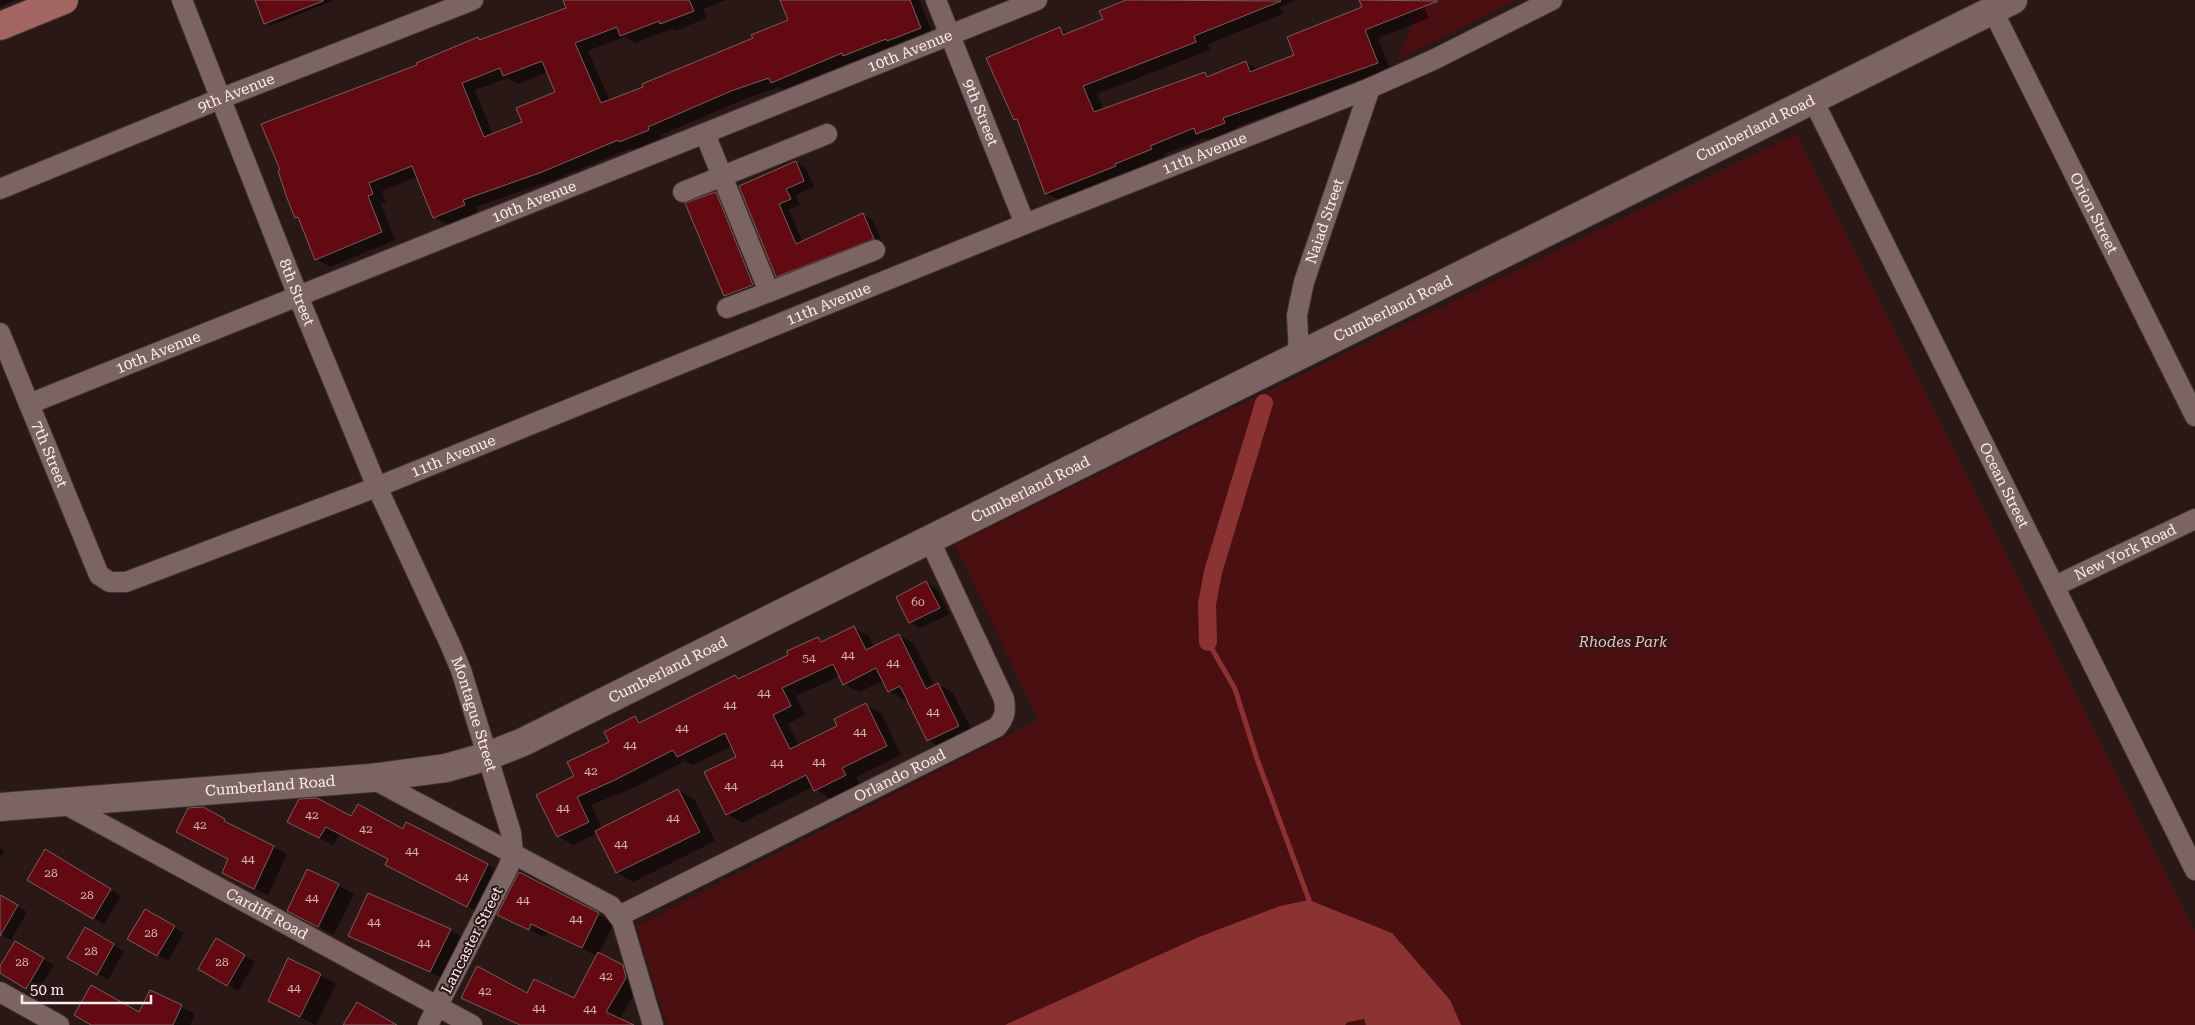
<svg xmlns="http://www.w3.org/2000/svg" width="2195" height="1025" viewBox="0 0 2195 1025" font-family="'Roboto Serif',serif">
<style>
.green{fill:#4a1011}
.water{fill:#8b3332}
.shadow{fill:#0007;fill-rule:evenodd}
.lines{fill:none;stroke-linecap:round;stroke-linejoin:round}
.stream{stroke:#8b3332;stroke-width:5}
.canal{stroke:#8b3332;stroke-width:18}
.building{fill:#620911;stroke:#77605e;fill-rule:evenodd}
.street-casing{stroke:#403332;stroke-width:22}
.secondary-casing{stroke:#403332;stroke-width:30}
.primary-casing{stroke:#403332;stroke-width:30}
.street{stroke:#7b6462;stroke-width:20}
.secondary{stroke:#7b6462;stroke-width:28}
.primary{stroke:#a26562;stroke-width:28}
.labels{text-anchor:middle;stroke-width:4;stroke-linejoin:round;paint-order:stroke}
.number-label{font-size:12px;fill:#d6b5b6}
.street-label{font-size:15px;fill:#fceeed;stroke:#2a1816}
.park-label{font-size:15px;font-style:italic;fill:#f1bdb9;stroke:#2a1816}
</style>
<rect width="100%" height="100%" fill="#2a1816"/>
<!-- green -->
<path class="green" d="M 1423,0 L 1515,0 L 1398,60 Z
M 1796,134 L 2195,932 L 2195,1025 L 667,1025 L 636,926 L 1038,720 L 955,544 Z"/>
<!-- water -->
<path class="water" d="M 1309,900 L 1392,933 L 1450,1000 L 1461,1025 L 1366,1025 L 1364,1019 L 1348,1022 L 1345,1025 L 1005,1025 L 1199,937 L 1280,906 Z"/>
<!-- shadow -->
<path class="shadow" d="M 0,0 L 15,0 L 0,7 Z
M 256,0 L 335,0 L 270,26 L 265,23 Z
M 564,0 L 727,0 L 703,9 L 707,18 L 675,31 L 671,29 L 635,43 L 624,37 L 588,51 L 610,101 L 754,39 L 790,21 L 781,0 L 919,0 L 934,36 L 858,63 L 855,61 L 785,90 L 779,87 L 745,99 L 661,135 L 662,138 L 634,150 L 631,148 L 556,179 L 476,207 L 478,213 L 448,225 L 434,217 L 417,177 L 382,191 L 386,202 L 381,204 L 395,240 L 330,267 L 316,259 L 300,219 L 296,217 L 418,66 L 478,38 L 481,40 L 567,8 ZM 548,72 L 556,93 L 523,123 L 493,135 L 475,90 L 508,78 L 518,84 Z
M 1131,0 L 1296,0 L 1280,7 L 1283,14 L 1208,44 L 1210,50 L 1097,94 L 1104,110 L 1205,73 L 1210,77 L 1246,63 L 1259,70 L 1296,56 L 1363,8 L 1360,0 L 1422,0 L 1429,18 L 1378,38 L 1391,71 L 1237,127 L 1239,131 L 1212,142 L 1205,138 L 1164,154 L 1165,157 L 1061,201 L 1046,193 L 1020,122 L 1015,119 L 1060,28 L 1069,34 L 1104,20 L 1101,11 Z
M 796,162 L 806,168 L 814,187 L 796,195 L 800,205 L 789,210 L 803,243 L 863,215 L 873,220 L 883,244 L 787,282 L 777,276 L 740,186 Z
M 715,193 L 726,199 L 763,291 L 736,301 L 725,295 Z
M 926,583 L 937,589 L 950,614 L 920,628 L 910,622 L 897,597 Z
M 854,628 L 869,636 L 874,647 L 899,635 L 914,644 L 935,686 L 938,684 L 953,693 L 974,734 L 943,749 L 928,740 L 908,699 L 904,700 L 889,691 L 884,681 L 859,692 L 844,684 L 840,676 L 796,696 L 805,715 L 788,724 L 799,746 L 839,727 L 866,705 L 881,713 L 901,755 L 856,777 L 860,784 L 830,799 L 813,787 L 742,823 L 727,814 L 738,757 L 732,746 L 693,765 L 685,761 L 631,789 L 591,805 L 602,828 L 678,790 L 694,799 L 715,841 L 633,882 L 617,873 L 597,833 L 573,845 L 558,836 L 538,795 L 576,776 L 635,717 L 643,722 L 735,677 L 740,679 L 790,655 L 818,638 L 825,642 Z
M 203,808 L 238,828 L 237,829 L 287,854 L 268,895 L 237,880 L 230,859 Z
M 352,818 L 403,830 L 488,865 L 501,872 L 481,913 L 400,872 L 389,859 L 340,834 L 333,845 L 302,829 Z
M 0,848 L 4,850 L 0,857 Z
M 46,851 L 121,896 L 104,924 L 29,880 Z
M 520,874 L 614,923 L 599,954 L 636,974 L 639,986 L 619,1020 L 628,1025 L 519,1025 L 462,997 L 527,995 L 575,999 L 597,956 L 547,932 L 545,938 L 499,914 Z
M 338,885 L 354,894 L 334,935 L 304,919 Z
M 0,896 L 27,912 L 11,940 L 0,934 Z
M 145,910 L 184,933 L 168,961 L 129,939 Z
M 85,929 L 124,951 L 108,980 L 69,957 Z
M 450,930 L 466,939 L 446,980 L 349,935 Z
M 216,940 L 255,962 L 238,991 L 200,968 Z
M 15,943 L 54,965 L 37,994 L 0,972 Z
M 320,975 L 336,984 L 316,1025 L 269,1001 Z
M 151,992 L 195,1014 L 190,1025 L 93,1025 L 140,1014 Z"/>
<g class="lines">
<!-- stream -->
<path class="stream" d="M 1208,642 L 1235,689 L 1257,759 L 1309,900"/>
<!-- canal -->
<path class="canal" d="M 1208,642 L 1207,604 L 1213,572 L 1264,403"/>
</g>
<!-- building -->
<path class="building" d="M 255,0 L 323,0 L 323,1 L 264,24 Z
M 563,0 L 689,0 L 694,11 L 660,24 L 659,21 L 620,36 L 617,27 L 575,43 L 601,103 L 643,87 L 642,84 L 753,38 L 751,35 L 788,20 L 780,0 L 910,0 L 921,28 L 887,41 L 886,39 L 843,56 L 842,53 L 771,83 L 769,78 L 731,91 L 648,127 L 649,130 L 619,142 L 618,140 L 542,172 L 463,200 L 465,205 L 433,218 L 412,166 L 369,183 L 373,194 L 368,196 L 382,232 L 315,260 L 298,217 L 295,218 L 287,198 L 278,171 L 280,170 L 261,124 L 417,65 L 416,63 L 478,37 L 479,40 L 566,8 ZM 542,61 L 555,92 L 516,108 L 522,122 L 484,137 L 462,83 L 500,68 L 503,76 Z
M 1126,0 L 1281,1 L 1194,36 L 1196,42 L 1083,86 L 1094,112 L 1205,72 L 1207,77 L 1246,61 L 1250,72 L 1294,55 L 1287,37 L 1362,7 L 1359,0 L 1438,1 L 1365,30 L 1378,63 L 1223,118 L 1225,123 L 1196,134 L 1194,128 L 1150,146 L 1152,149 L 1115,164 L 1116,166 L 1045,194 L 1017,119 L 1014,120 L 986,58 L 1060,27 L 1063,35 L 1103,19 L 1099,11 Z
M 796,161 L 804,181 L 786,189 L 791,199 L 779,204 L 796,244 L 863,213 L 874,239 L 776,277 L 739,186 Z
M 716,192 L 753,285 L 724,296 L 685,203 Z
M 926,581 L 940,608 L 909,623 L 896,597 Z
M 854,626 L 866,650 L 899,634 L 926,689 L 938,683 L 959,726 L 927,741 L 900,686 L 888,692 L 876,668 L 843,685 L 833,664 L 782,688 L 791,706 L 773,715 L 790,749 L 837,726 L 834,719 L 866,703 L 887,746 L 842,768 L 846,775 L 814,791 L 806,775 L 726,815 L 704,772 L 736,757 L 725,733 L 677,757 L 673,750 L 615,780 L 577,797 L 589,822 L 557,837 L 536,795 L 574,776 L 567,762 L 609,742 L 604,732 L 635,716 L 639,723 L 735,675 L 738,679 L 788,655 L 787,651 L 818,637 L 821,642 Z
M 678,789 L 700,832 L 616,873 L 595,831 Z
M 317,798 L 351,816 L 358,804 L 403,829 L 406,822 L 488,864 L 467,907 L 385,865 L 388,859 L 326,827 L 319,838 L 287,822 L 299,799 Z
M 203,807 L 225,819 L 224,821 L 274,846 L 254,889 L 222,873 L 228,859 L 176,832 L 188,808 Z
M 45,849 L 111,889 L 93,919 L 27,880 Z
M 307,869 L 339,884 L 318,927 L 287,911 Z
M 519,872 L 599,913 L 582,948 L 531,924 L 529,930 L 497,915 Z
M 368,893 L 451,929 L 430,972 L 348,936 Z
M 0,895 L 18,905 L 0,936 Z
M 145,909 L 175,926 L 157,956 L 127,939 Z
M 85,927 L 114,944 L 97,975 L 67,958 Z
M 216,938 L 245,955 L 227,986 L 198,969 Z
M 15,941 L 44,958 L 26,989 L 0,973 L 0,966 Z
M 598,952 L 623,965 L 626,978 L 606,1012 L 634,1025 L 520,1025 L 461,998 L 477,966 L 527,993 L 534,979 L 574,998 Z
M 288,958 L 321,974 L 300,1017 L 268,1001 Z
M 91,985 L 139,1012 L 150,990 L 182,1005 L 173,1025 L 91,1025 L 74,1015 Z
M 357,1002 L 397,1025 L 343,1025 Z"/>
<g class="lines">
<!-- street casing -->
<g class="street-casing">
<g id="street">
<path id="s1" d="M 182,0 L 298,296 L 377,487 L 450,644 L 461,670 L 511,833 L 513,854 L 508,868 L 428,1025"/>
<path id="s2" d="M 936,0 L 1025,224"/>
<path id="s3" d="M 1993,11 L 2195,416"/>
<path id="s4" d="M 1813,100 L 2195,870"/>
<path d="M 705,134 L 769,292 L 727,308"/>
<path id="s5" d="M 0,189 L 222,98 L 473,0"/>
<path d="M 683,192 L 827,134"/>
<path d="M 769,292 L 875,250"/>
<path id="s6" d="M 0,333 L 99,575 L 110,582 L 126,582 L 377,487 L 1025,224 L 1370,88 L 1435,59 L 1552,0"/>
<path id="s7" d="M 1299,357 L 1297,315 L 1304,282 L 1370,88"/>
<path id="s8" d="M 29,404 L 1037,0"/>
<path id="s9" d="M 2055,586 L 2195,519"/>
<path d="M 371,778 L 611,906 L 622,921 L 653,1025"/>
<path id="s10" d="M 63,803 L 472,1025"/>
<path id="s11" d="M 619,916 L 997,727 C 1005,717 1006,712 1004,699 L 930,541"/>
<path d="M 0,992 L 59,1025"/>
</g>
</g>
<!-- secondary casing -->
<g class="secondary-casing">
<g id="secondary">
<path id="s12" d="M 0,807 L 371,778 L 446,768 L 488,756 L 523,742 L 2013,0"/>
</g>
</g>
<!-- primary casing -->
<g class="primary-casing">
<path id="primary" d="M 0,26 L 64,0"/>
</g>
<!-- street -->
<use href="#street" class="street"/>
<!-- secondary -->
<use href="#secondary" class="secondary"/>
<!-- primary -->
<use href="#primary" class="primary"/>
</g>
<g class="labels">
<!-- number labels -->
<g class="number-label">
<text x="918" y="606">60</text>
<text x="848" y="659">44</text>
<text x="809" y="662">54</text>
<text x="893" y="667">44</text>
<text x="764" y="697">44</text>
<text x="730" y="709">44</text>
<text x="933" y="716">44</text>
<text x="682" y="732">44</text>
<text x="860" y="736">44</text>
<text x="630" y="749">44</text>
<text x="819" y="766">44</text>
<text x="777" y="767">44</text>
<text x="591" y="775">42</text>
<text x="731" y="790">44</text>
<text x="563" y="812">44</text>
<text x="312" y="819">42</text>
<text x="673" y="822">44</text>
<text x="200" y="829">42</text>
<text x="366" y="833">42</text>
<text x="621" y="848">44</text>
<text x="412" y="855">44</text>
<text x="248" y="863">44</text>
<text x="51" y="877">28</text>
<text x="462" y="881">44</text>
<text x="87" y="899">28</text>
<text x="312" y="902">44</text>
<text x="523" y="904">44</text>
<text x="576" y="923">44</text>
<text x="374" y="926">44</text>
<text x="151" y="937">28</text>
<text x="424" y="947">44</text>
<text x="91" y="955">28</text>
<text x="22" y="966">28</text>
<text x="222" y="966">28</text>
<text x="606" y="980">42</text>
<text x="294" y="992">44</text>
<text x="485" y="995">42</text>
<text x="539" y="1012">44</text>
<text x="590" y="1013">44</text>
</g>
<!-- street labels -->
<g class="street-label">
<text dy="5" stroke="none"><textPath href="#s8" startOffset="949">10th Avenue</textPath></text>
<text dy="5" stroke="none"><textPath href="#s5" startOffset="255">9th Avenue</textPath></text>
<text dy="5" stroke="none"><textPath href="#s2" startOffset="121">9th Street</textPath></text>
<text dy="5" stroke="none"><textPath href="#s12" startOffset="1906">Cumberland Road</textPath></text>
<text dy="5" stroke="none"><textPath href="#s6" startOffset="1451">11th Avenue</textPath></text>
<text dy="5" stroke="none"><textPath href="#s8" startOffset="544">10th Avenue</textPath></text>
<text dy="5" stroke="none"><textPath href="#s3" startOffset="226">Orion Street</textPath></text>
<text dy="5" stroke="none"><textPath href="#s7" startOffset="140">Naiad Street</textPath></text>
<text dy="5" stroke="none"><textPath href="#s1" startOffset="314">8th Street</textPath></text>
<text dy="5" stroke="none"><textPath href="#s6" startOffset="1046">11th Avenue</textPath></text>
<text dy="5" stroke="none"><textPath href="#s12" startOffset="1501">Cumberland Road</textPath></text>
<text dy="5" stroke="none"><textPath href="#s8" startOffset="139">10th Avenue</textPath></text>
<text dy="5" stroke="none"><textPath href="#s6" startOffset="131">7th Street</textPath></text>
<text dy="5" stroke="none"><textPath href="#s6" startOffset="641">11th Avenue</textPath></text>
<text dy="5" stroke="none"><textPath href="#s4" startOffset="430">Ocean Street</textPath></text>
<text dy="5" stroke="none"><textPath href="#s12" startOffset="1096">Cumberland Road</textPath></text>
<text dy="5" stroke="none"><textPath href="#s9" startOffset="78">New York Road</textPath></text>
<text dy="5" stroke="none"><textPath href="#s12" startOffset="691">Cumberland Road</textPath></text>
<text dy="5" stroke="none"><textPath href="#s1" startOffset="772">Montague Street</textPath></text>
<text dy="5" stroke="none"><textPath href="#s11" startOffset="314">Orlando Road</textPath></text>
<text dy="5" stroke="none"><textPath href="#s12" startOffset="271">Cumberland Road</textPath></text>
<text dy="5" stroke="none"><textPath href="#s10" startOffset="232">Cardiff Road</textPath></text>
<text transform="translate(472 940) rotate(-63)" y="5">Lancaster Street</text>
</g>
<!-- park labels -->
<g class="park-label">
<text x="1623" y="647">Rhodes Park</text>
</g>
</g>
<!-- scale -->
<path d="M22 995v8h129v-8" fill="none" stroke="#fceeed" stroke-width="2.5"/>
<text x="30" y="995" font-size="15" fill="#fceeed" stroke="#2a1816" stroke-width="4" paint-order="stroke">50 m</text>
</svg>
